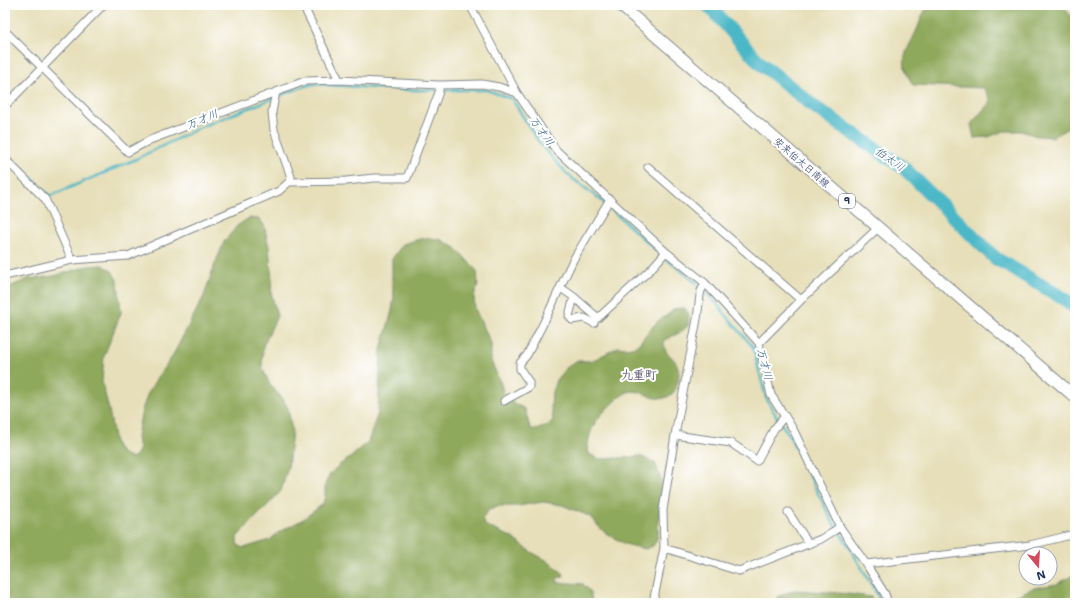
<svg xmlns="http://www.w3.org/2000/svg" width="1080" height="608" viewBox="0 0 1080 608" font-family="'Shantell Sans','Klee One',sans-serif">
<style>
.forest{fill:#8fa95b;stroke:#556c5c}
.lines{fill:none;stroke-linecap:round;stroke-linejoin:round}
.stream{stroke:#4bb7c7;stroke-width:2.5}
.river{stroke:#4bb7c7;stroke-width:14}
.street-casing{stroke:#81878c;stroke-width:9}
.primary-casing{stroke:#81878c;stroke-width:13}
.street{stroke:#fff;stroke-width:7}
.primary{stroke:#fff;stroke-width:11}
.labels{text-anchor:middle;stroke-width:4;stroke-linejoin:round;paint-order:stroke}
.shield{fill:#fff;stroke:#5f6d8e;stroke-width:1}
.shield-label{font-size:9px;font-weight:bold;fill:#1b2f5e}
.street-label{font-size:10px;fill:#1b2f5e;stroke:#fff}
.water-label{font-size:11px;font-style:italic;fill:#2c5f83;stroke:#fff}
.quarter-label{font-size:12px;font-weight:bold;fill:#605a71;stroke:#fff}
</style>
<rect width="100%" height="100%" fill="#fff"/>
<filter id="ink" filterUnits="userSpaceOnUse"><feTurbulence type="fractalNoise" baseFrequency=".025" numOctaves="2"/><feDisplacementMap in="SourceGraphic" scale="8" xChannelSelector="R" yChannelSelector="G"/><feConvolveMatrix kernelMatrix="1 2 1 2 8 2 1 2 1" color-interpolation-filters="sRGB"/></filter>
<filter id="wash" filterUnits="userSpaceOnUse"><feTurbulence type="fractalNoise" baseFrequency=".012" numOctaves="4" result="noise"/><feDisplacementMap in="SourceGraphic" scale="16" xChannelSelector="R" yChannelSelector="G"/><feGaussianBlur stdDeviation="0.9" result="paint"/><feColorMatrix in="noise" values="0 0 0 0 0 0 0 0 0 0 0 0 0 0 0 0 0 1.4 0 .05"/><feComposite in="paint" operator="in"/></filter>
<g filter="url(#wash)">
<rect width="100%" height="100%" fill="#e7dfb9"/>
<!-- forest -->
<path class="forest" d="M 930,5 L 1063,5 L 1075,23 L 1075,124 L 1053,137 L 1037,136 L 1021,131 L 1004,131 L 988,137 L 974,138 L 971,124 L 991,101 L 984,88 L 913,85 C 896,58 908,52 918,27 C 921,20 923,10 930,5 Z
M 249,218 L 259,219 L 264,225 L 269,247 L 272,280 L 271,292 L 277,316 L 263,346 L 262,367 L 270,385 L 282,398 L 288,408 L 292,432 L 288,467 L 281,491 L 237,537 L 237,543 L 240,547 L 244,548 L 270,540 L 279,532 L 302,520 L 323,504 L 325,496 L 325,484 L 330,474 L 339,465 L 350,458 L 368,442 L 378,413 L 381,349 L 392,311 L 394,296 L 392,279 L 392,259 L 403,244 L 423,238 L 439,239 L 456,248 L 477,271 L 478,285 L 474,297 L 475,309 L 491,343 L 491,361 L 501,384 L 504,395 L 509,401 L 525,409 L 530,428 L 536,430 L 548,425 L 553,420 L 551,406 L 552,392 L 556,380 L 565,369 L 576,361 L 592,361 L 618,347 L 626,348 L 637,346 C 643,338 649,330 656,323 C 662,317 669,316 674,309 L 685,308 L 689,315 L 688,326 L 679,333 L 664,340 C 663,355 671,353 676,363 C 681,371 679,382 675,390 C 674,393 671,394 669,396 C 653,405 643,387 628,392 C 619,395 598,416 594,425 C 589,434 587,445 589,454 L 599,459 L 620,458 L 640,456 L 655,463 L 662,482 L 660,498 L 658,537 L 653,546 L 645,549 L 625,544 L 604,532 L 589,516 L 562,505 L 543,502 L 518,506 L 497,506 L 490,509 L 482,518 L 484,524 L 488,527 L 511,537 L 531,552 L 546,560 L 564,574 L 563,577 L 557,578 L 557,582 L 583,584 L 590,591 L 592,600 L 590,603 L 5,603 L 5,289 L 28,279 L 54,276 L 88,266 L 103,265 L 112,271 L 118,282 L 121,313 L 104,356 L 102,382 L 109,410 L 115,443 L 120,452 L 130,458 L 136,456 L 139,450 L 137,437 L 142,410 L 148,393 L 158,376 L 172,357 L 204,296 L 213,269 L 224,242 L 237,226 Z
M 1075,574 L 1075,603 L 1000,603 L 1033,588 L 1057,584 Z
M 795,590 L 839,593 L 871,597 L 873,603 L 773,603 L 777,597 Z"/>
<g class="lines">
<!-- stream -->
<path class="stream" d="M 5,152 L 50,196 L 134,160 L 203,126 L 302,87 L 312,84 L 409,90 L 487,90 L 512,99 L 541,145 L 568,175 L 601,200 L 661,255 L 693,280 L 716,303 L 753,347 L 766,398 L 779,421 L 788,433 L 831,519 L 836,527
M 840,533 L 850,548 L 882,603"/>
<!-- river -->
<path class="river" d="M 708,5 L 759,62 L 816,108 L 904,168 L 995,258 L 1066,300 L 1075,308"/>
</g>
</g>
<g filter="url(#ink)">
<g class="lines">
<!-- street casing -->
<g class="street-casing">
<path id="street" d="M 303,5 L 339,80
M 470,5 L 517,93 L 556,150 L 666,252 L 705,283 L 759,343 L 771,395 L 793,429 L 840,527 L 866,564 L 885,594 L 888,603
M 5,31 L 128,152 L 150,140 L 305,81 L 339,80 L 439,85 L 482,84 L 499,87 L 517,93
M 5,106 L 103,5
M 5,159 L 45,199 L 72,260
M 648,167 L 801,300
M 289,182 L 346,181 L 374,178 L 407,178 L 439,92 L 439,85
M 5,276 L 72,260 L 128,256 L 279,191 L 289,182 L 291,177 L 274,130 L 272,112 L 276,92
M 561,288 L 574,297 L 569,316 L 572,320 L 584,318 L 594,323
M 574,297 L 598,318 L 650,270 L 666,252
M 759,343 L 801,300 L 878,228
M 504,401 L 529,387 L 529,382 L 520,369 L 520,363 L 527,355 L 544,322 L 573,260 L 610,199
M 675,435 L 731,443 L 757,461 L 774,429 L 785,416
M 788,512 L 809,544
M 664,548 L 739,571 L 821,539 L 840,527
M 866,564 L 1030,545 L 1075,534
M 653,603 L 664,548 L 663,510 L 675,435 L 697,319 L 700,295 L 701,291 L 705,283"/>
</g>
<!-- primary casing -->
<g class="primary-casing">
<path id="primary" d="M 620,5 L 1075,397"/>
</g>
<!-- street -->
<use href="#street" class="street"/>
<!-- primary -->
<use href="#primary" class="primary"/>
</g>
</g>
<g class="labels">
<!-- shield labels -->
<rect class="shield" x="839" y="194" width="16" height="14" rx="3"/>
<g class="shield-label">
<text x="847" y="204">9</text>
</g>
<!-- street labels -->
<g class="street-label">
<text transform="translate(802 162) rotate(41)" y="4">安来伯太日南線</text>
</g>
<!-- water labels -->
<g class="water-label">
<text transform="translate(202 119) rotate(-23)" y="4">万才川</text>
<text transform="translate(542 131) rotate(55)" y="4">万才川</text>
<text transform="translate(890 159) rotate(35)" y="4">伯太川</text>
<text transform="translate(765 364) rotate(75)" y="4">万才川</text>
</g>
<!-- quarter labels -->
<g class="quarter-label">
<text x="639" y="379">九重町</text>
</g>
</g>
<!-- margin -->
<rect width="1080" height="608" fill="none" stroke="#fff" stroke-width="20"/>
<!-- north arrow -->
<g transform="translate(1038 566) rotate(162)"><circle r="19" fill="#ffffff" stroke="#a4acbf"/>
<path d="M0-3L7 15L0 10L-7 15Z" fill="#d1495b"/>
<text y="-6" font-size="11" font-weight="bold" text-anchor="middle" fill="#1b2f5e">N</text>
</g>
</svg>
